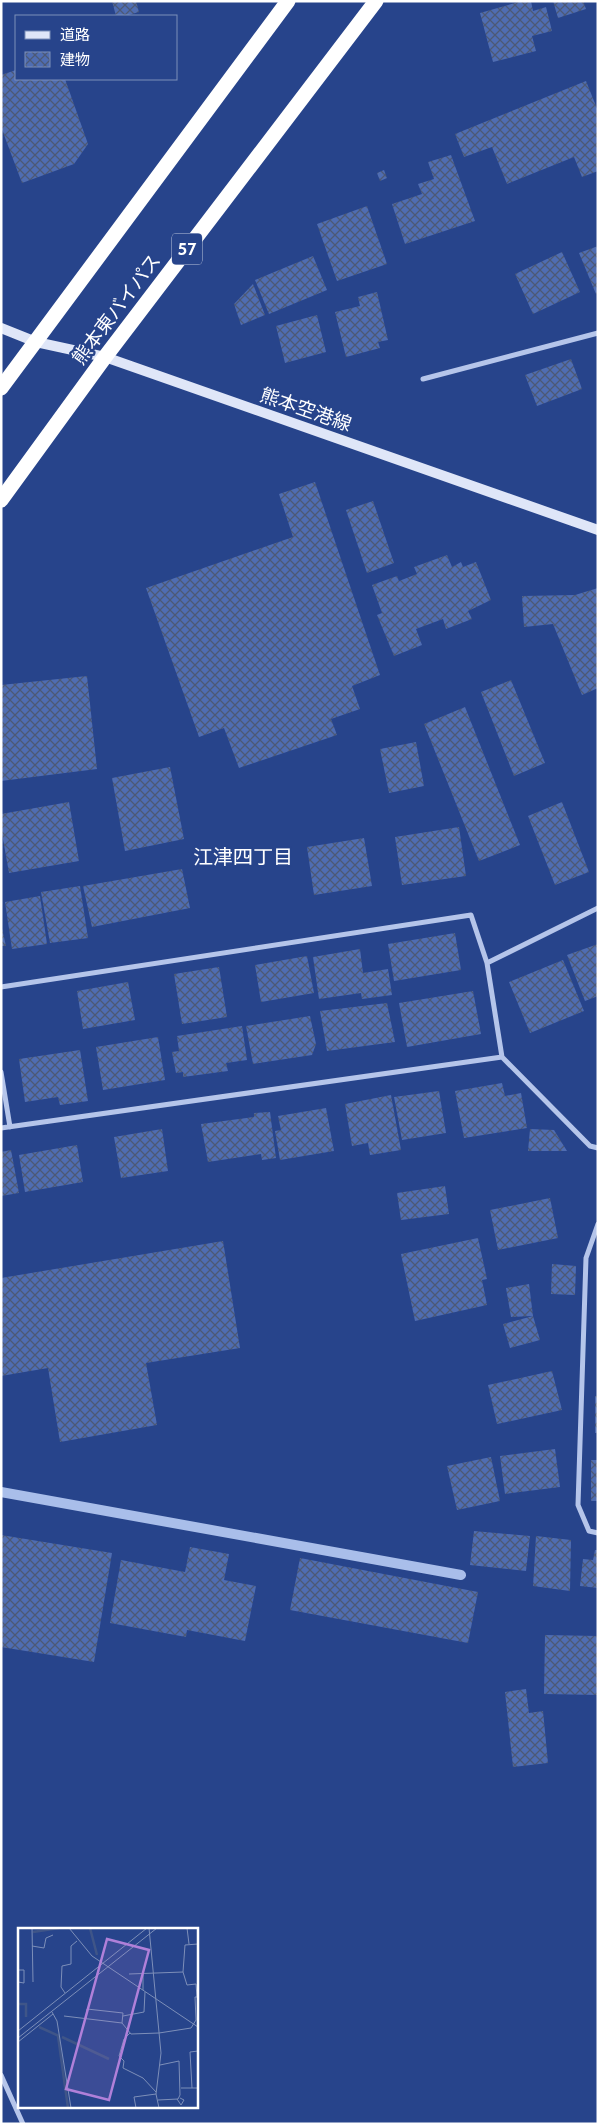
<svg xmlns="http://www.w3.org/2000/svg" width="599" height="2125" viewBox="0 0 599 2125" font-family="Cabin,'Noto Sans JP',sans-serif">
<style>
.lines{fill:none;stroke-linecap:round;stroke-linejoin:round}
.stream{stroke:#a9beea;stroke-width:10}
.building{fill:url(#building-cross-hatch)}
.street{stroke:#b5c5ea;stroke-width:5}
.secondary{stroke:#dfe6f8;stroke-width:10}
.highway{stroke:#fff;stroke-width:15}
.labels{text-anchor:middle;stroke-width:4.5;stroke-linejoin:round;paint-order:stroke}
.shield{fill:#27448b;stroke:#bec7dc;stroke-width:1}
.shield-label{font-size:18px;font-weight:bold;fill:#fff}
.street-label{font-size:19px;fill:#fff;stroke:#27448b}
.neighbourhood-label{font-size:20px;fill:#fff;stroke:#27448b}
.inset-river{fill:none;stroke:#3f5588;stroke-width:2.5}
.inset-road{fill:none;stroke:#7d8fb9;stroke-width:1}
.view{fill:#b080d9;fill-opacity:0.15;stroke:#b080d9;stroke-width:2.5}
.inset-edge{fill:none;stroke:#fff;stroke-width:2.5}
</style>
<defs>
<pattern id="building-cross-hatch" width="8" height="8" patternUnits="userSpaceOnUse" patternTransform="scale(1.25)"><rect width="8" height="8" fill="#4f6db2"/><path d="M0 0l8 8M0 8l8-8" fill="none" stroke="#4d5975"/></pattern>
</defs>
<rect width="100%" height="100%" fill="#27448b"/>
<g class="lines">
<!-- stream -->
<path class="stream" d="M 1,1492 L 461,1575"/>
</g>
<!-- building -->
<path class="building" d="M 112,1 L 136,1 L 139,12 L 125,16 L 116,16 Z
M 522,1 L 531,1 L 533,11 L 546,7 L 552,31 L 532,36 L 536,51 L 493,62 L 480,13 Z
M 553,1 L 583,1 L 586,9 L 558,18 Z
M 16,70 L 16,79 L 65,79 L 88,144 L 74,164 L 22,183 L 1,127 L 1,75 Z
M 586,81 L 598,111 L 598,171 L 582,177 L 574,157 L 507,184 L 492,147 L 464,157 L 455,134 Z
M 451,155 L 475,221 L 405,244 L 392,204 L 422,194 L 418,184 L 434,179 L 428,162 Z
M 384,170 L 387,178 L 380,181 L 377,173 Z
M 367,206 L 387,264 L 337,281 L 317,224 Z
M 598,246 L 598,293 L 596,294 L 579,253 Z
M 562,252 L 580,292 L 533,314 L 515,274 Z
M 313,256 L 327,290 L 269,314 L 255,280 Z
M 253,284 L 265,315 L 241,325 L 234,304 Z
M 377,292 L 388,340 L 378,342 L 380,348 L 346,357 L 335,312 L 360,306 L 358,297 Z
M 317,315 L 326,352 L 285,363 L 276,326 Z
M 571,359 L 582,389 L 537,406 L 525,375 Z
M 315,482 L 380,675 L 352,686 L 360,709 L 331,719 L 337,735 L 239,768 L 224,728 L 199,737 L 146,588 L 293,537 L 279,494 Z
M 373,501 L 394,563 L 367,573 L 346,510 Z
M 447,555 L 452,567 L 461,562 L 463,567 L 476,562 L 491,600 L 468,611 L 472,619 L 446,629 L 443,619 L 416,629 L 422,645 L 394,656 L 377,615 L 382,613 L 372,585 L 397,576 L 399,581 L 417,574 L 414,567 Z
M 598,588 L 598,688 L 582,695 L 553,624 L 524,627 L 522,596 L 575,595 Z
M 87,676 L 97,769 L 1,781 L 1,685 Z
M 511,680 L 545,763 L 514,776 L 481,692 Z
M 465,707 L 520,845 L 479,861 L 424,724 Z
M 416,742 L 424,786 L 389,793 L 380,749 Z
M 170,767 L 184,839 L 125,851 L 112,778 Z
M 69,802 L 79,861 L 9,873 L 1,828 L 1,814 Z
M 562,802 L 589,872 L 555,885 L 528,816 Z
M 459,827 L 466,876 L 402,885 L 395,837 Z
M 364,838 L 372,886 L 314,895 L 307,847 Z
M 182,869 L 190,908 L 92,927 L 83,886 Z
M 80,886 L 88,938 L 50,943 L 41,892 Z
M 40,896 L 47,944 L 12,949 L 5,902 Z
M 1,924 L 6,946 L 1,946 Z
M 455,933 L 461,970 L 394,981 L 388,944 Z
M 598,944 L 598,996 L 585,1001 L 567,955 Z
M 360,949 L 363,973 L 388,969 L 392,995 L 362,999 L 361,993 L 319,999 L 313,957 Z
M 307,956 L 314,993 L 261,1002 L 255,965 Z
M 563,960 L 584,1011 L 530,1033 L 509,982 Z
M 219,967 L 227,1017 L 182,1024 L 174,974 Z
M 128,982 L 135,1020 L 83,1029 L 77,991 Z
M 473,991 L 481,1034 L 407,1047 L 399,1003 Z
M 387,1003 L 395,1042 L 327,1051 L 320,1011 Z
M 310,1016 L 316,1044 L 312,1055 L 253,1064 L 246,1026 Z
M 242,1026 L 247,1060 L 226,1063 L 228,1071 L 183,1077 L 183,1072 L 176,1073 L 172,1052 L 179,1051 L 177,1036 Z
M 158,1037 L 165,1080 L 103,1090 L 96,1047 Z
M 80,1050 L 88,1101 L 60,1105 L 58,1097 L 25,1102 L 19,1059 Z
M 502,1083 L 505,1096 L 521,1093 L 527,1128 L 464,1138 L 455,1091 Z
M 439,1091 L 446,1133 L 402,1140 L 394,1097 Z
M 391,1095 L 401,1150 L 370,1155 L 368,1143 L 352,1146 L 345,1104 Z
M 326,1108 L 334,1151 L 280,1160 L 275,1131 L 281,1130 L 278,1116 Z
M 270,1112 L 276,1158 L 262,1160 L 261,1154 L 208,1162 L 201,1124 L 254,1117 L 254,1113 Z
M 162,1129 L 168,1171 L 121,1178 L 114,1137 Z
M 530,1129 L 554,1130 L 567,1151 L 528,1151 Z
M 77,1145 L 83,1182 L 25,1192 L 19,1155 Z
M 11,1150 L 19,1193 L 1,1196 L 1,1152 Z
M 445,1186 L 449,1214 L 401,1220 L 397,1193 Z
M 550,1198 L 558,1238 L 498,1250 L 490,1210 Z
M 478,1238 L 487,1279 L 482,1280 L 487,1305 L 415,1321 L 401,1254 Z
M 223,1241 L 240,1348 L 146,1363 L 157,1425 L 60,1442 L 48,1368 L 1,1376 L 1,1278 Z
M 552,1264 L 576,1266 L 575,1295 L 551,1294 Z
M 529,1284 L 533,1316 L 511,1317 L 506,1288 Z
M 533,1316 L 540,1340 L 510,1348 L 503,1324 Z
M 552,1371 L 562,1410 L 497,1424 L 488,1385 Z
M 595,1396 L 598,1396 L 598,1433 L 595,1433 Z
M 555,1449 L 560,1487 L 505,1494 L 500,1456 Z
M 491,1457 L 500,1501 L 457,1510 L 447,1466 Z
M 591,1460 L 598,1460 L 598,1501 L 591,1501 Z
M 474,1531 L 530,1536 L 526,1571 L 470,1565 Z
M 1,1535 L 112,1553 L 94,1662 L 1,1647 Z
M 536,1536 L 571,1540 L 570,1591 L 533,1586 Z
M 190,1547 L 229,1554 L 224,1580 L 256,1586 L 245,1641 L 187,1630 L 186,1637 L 110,1623 L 121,1560 L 185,1572 Z
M 595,1550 L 598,1550 L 598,1588 L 580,1586 L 583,1559 L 593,1560 Z
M 300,1558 L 478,1592 L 468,1643 L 290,1610 Z
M 545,1635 L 598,1636 L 598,1695 L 544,1694 Z
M 526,1689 L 529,1713 L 543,1711 L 548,1763 L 513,1767 L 505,1692 Z"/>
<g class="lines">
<!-- street -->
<path class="street" d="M 423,379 L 598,333
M 487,963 L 598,908
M 1,987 L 471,915 L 487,963 L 502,1057
M 1,1072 L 10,1127
M 1,1128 L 502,1057 L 590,1146 L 598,1148
M 598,1224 L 586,1258 L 578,1505 L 589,1531 L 598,1533
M 1,2075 L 23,2124"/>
<!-- secondary -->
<path class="secondary" d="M 1,328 L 36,342 L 105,357 L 598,530"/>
<!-- highway -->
<path class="highway" d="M 1,388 L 288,1
M 1,500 L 105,357 L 376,1"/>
</g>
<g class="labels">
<!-- shield labels -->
<rect class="shield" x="172" y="233.5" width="30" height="31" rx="4"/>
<g class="shield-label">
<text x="187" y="255">57</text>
</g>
<!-- street labels -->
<g class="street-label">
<text transform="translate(116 309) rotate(-53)" y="7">熊本東バイパス</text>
<text transform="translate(306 409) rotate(19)" y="7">熊本空港線</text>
</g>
<!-- neighbourhood labels -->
<g class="neighbourhood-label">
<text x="243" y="864">江津四丁目</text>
</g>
</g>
<!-- overview -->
<g transform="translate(18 1928)">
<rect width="180" height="180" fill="#27448b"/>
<path class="inset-river" d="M 72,0 L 79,27M 15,4 L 41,0M 0,76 L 8,76 L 8,89M 21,99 L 41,108M 40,108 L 50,180M 44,109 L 91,131"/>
<path class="inset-road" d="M 14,0 L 15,54M 51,0 L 74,28 L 180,99M 131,0 L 143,125 L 138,166 L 141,180M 169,0 L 171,16M 14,18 L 26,20 L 28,10 L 35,7M 0,42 L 6,42 L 6,55 L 0,54M 165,44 L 169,57 L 178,56 L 179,69M 111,46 L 165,44 L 167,17 L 180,16M 125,46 L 125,62M 47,65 L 43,59 L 44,38 L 53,36 L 53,18 L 59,13M 34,84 L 39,93 L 53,180M 46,88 L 104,95 L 113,106 L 141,105 L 173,100 L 178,92 L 177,69 L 180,69M 105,88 L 126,84 L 127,64M 68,90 L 69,81 L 105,85 L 104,95M 0,103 L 129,0M 112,105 L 106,111 L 101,128 L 106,133 L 105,140 L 125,150 L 138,164M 0,110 L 139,0M 0,114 L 35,86M 163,160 L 180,160M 174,160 L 172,124 L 180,123M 159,171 L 163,177 L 166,172 L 162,170M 140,172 L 160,171 L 162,167 L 161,133 L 142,137M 118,180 L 116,169 L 138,166"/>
<path class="view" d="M 89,11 L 131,22 L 91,172 L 48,161 Z"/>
<rect width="180" height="180" class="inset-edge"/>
</g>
<!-- border -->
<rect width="599" height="2125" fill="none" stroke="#ffffff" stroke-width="5"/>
<!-- legend -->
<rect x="15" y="15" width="162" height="65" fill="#27448b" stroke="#7d8fb9"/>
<rect x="25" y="31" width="25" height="8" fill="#dfe6f8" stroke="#7d8fb9"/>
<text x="60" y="40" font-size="15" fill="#ffffff">道路</text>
<rect x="25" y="52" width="25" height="15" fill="url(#building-cross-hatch)" stroke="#7d8fb9"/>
<text x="60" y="65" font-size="15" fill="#ffffff">建物</text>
</svg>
